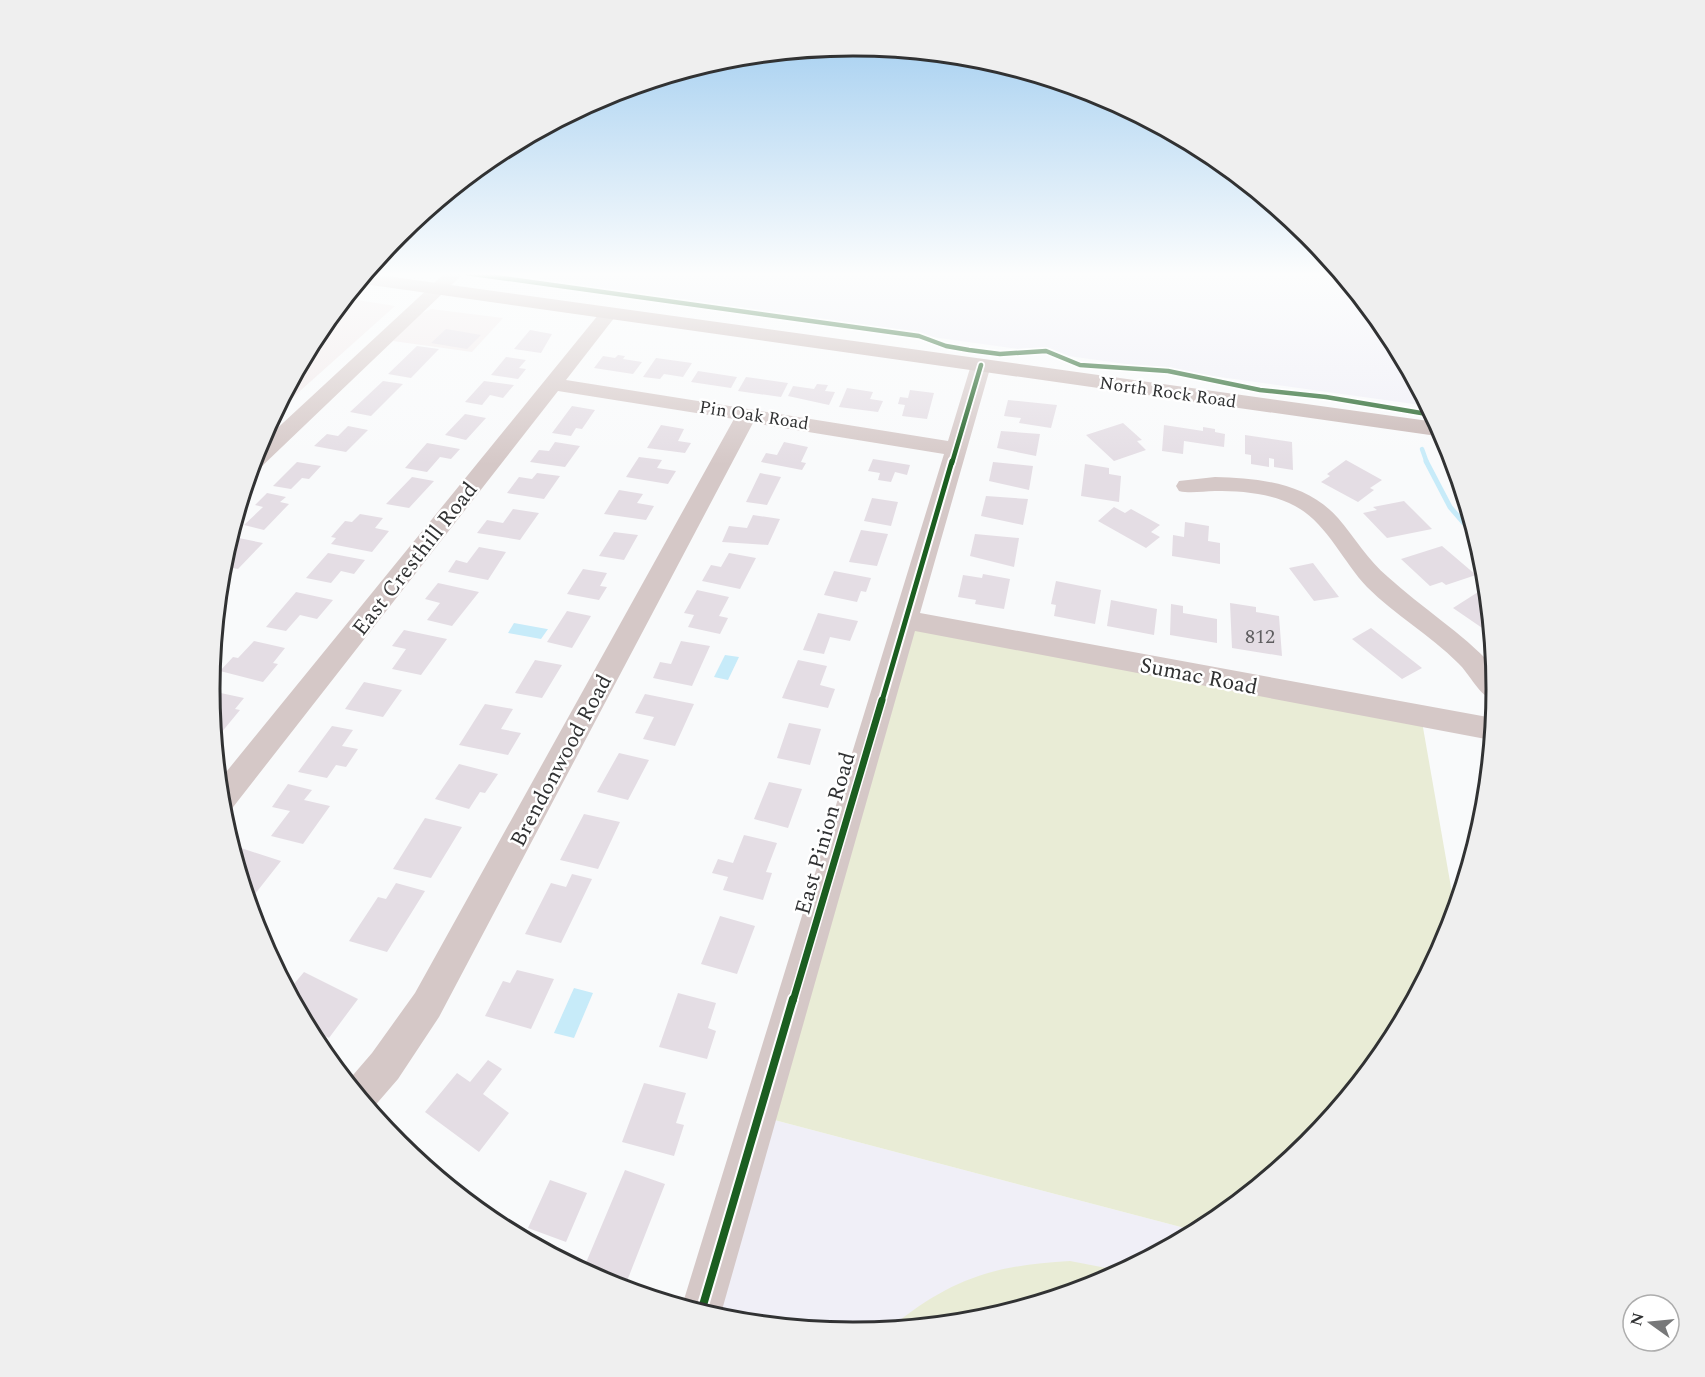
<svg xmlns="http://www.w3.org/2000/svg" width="1705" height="1377" viewBox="0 0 1705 1377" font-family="Spectral,serif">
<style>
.commercial{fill:#f2eaeb}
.education{fill:#f0eff7}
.green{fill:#e9ecd6}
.water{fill:#c7ebf9}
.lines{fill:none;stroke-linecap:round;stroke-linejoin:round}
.stream-far1{stroke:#c7ebf9;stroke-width:4.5}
.stream{stroke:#c7ebf9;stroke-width:5}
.building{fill:#e4dde4}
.minor{fill:#d5c8c7;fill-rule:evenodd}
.major{fill:#c8b7b5;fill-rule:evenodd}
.cycleway-far3-casing{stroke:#fff;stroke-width:8}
.cycleway-far2-casing{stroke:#fff;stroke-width:9}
.cycleway-far1-casing{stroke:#fff;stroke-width:10}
.cycleway-casing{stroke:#fff;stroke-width:12}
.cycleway-far3{stroke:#1b5e20;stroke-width:4.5}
.cycleway-far2{stroke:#1b5e20;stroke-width:5}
.cycleway-far1{stroke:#1b5e20;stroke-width:7}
.cycleway{stroke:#1b5e20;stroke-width:8}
.labels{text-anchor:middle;stroke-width:5;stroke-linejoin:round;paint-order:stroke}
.far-street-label{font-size:18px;fill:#313233;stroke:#fff}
.number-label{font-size:20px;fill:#5e5d5f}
.street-label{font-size:22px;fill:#313233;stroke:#fff}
.rim{fill:none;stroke:#313233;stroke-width:3}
</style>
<rect width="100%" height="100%" fill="#f9fafb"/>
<!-- commercial -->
<path class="commercial" d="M 345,298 L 395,306 L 272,416 L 318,331 Z
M 431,309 L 503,318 L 472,352 L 393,341 L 420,314 Z"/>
<!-- education -->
<path class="education" d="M 547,273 L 1340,273 L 1388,331 L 1428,406 L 537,282 Z
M 759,1116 L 1196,1231 L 1098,1283 L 978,1320 L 852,1332 L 727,1320 L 701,1312 Z"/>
<!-- green -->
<path class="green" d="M 906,620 L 1421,716 L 1455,910 C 1430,990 1366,1082 1308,1143 C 1281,1172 1241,1198 1210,1224 L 1196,1231 L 759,1116 Z
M 1070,1261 L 1122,1271 L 1098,1283 L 978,1320 L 890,1328 C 950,1279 994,1265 1070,1261 Z"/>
<!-- water -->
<path class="water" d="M 514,623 L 547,629 L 548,629 L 541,639 L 508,633 Z
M 725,655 L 739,657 L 728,680 L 714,677 Z
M 574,988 L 593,993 L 574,1038 L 554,1033 Z"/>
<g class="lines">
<!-- stream-far1 -->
<path class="stream-far1" d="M 1422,449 L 1427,463"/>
<!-- stream -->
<path class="stream" d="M 1426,461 L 1450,507 L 1476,537"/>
</g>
<!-- building -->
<path class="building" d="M 324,322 L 330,323 L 311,344 L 318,331 Z
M 446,329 L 481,335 L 467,349 L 431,343 Z
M 530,330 L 552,334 L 541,353 L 514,349 Z
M 417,346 L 439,349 L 411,378 L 388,374 Z
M 618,355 L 625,356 L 623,359 L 642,362 L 633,374 L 594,368 L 603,356 L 615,358 Z
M 506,357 L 526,360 L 519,368 L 526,369 L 518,379 L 491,375 Z
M 656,358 L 692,363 L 683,377 L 664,374 L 660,379 L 643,377 Z
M 698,371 L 737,377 L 731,388 L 691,382 Z
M 746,377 L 788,383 L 781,397 L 738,391 Z
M 383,381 L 403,384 L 371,416 L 350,412 Z
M 484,381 L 514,385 L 503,398 L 490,395 L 482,405 L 465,402 Z
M 817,384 L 828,385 L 825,391 L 835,392 L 829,405 L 788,396 L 793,386 L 814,389 Z
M 847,388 L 873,392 L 870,399 L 883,401 L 878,412 L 839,407 Z
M 910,390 L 934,393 L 927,419 L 902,416 L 905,405 L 898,404 L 900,397 L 908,398 Z
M 1008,400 L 1057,405 L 1051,428 L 1019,423 L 1021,418 L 1004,416 Z
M 572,406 L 595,410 L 582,429 L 576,428 L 571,436 L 552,433 Z
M 465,414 L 486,418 L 466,440 L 445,435 Z
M 1123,423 L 1142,440 L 1137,441 L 1146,450 L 1114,461 L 1086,435 Z
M 661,425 L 684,429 L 678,441 L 691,443 L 685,453 L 647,448 Z
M 1164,425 L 1203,431 L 1203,427 L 1215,429 L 1215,432 L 1225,434 L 1224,447 L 1184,441 L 1183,454 L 1162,451 Z
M 348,426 L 368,430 L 346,452 L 314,446 L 327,434 L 338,436 Z
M 1001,431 L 1040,434 L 1036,456 L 997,448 Z
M 1245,435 L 1292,442 L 1293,470 L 1274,467 L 1274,459 L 1269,458 L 1269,467 L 1251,464 L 1251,455 L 1245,454 Z
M 555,442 L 580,446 L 565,467 L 530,462 L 539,450 L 549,451 Z
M 784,442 L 808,447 L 801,462 L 806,463 L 802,470 L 761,462 L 766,453 L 777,455 Z
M 427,443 L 460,449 L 451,459 L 440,457 L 427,472 L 405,468 Z
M 639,457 L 662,460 L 657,468 L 676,471 L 668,484 L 626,477 Z
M 873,459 L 910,465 L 907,475 L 895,472 L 891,482 L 878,480 L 880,473 L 868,471 Z
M 1346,460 L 1382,480 L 1370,488 L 1374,490 L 1358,502 L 1321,482 L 1330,476 L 1327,474 Z
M 297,462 L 321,466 L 309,479 L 302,478 L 291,489 L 273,486 Z
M 993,462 L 1033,466 L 1029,490 L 989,481 Z
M 1085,464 L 1109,468 L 1109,474 L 1121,476 L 1119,502 L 1081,496 Z
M 537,473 L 560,476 L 544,499 L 507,493 L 519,477 L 532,479 Z
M 760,473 L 781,477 L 767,505 L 746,502 Z
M 412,477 L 434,481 L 409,508 L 386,504 Z
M 619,490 L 643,494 L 637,503 L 654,506 L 646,520 L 604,514 Z
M 267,493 L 286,497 L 280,502 L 289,504 L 264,530 L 244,525 L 263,507 L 255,505 Z
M 986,496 L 1028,499 L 1023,525 L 981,516 Z
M 872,498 L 898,502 L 891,526 L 864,521 Z
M 1404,501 L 1432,529 L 1387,538 L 1363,513 L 1377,510 L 1373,507 Z
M 1114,507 L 1125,513 L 1131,509 L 1160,525 L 1151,532 L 1160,537 L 1146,548 L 1098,521 Z
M 513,509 L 539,513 L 520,540 L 477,533 L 487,520 L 503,523 Z
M 360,514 L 383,518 L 375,528 L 389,531 L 372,552 L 331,544 L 336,538 L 331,537 L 345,521 L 352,522 Z
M 753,515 L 780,519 L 768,545 L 722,542 L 729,526 L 747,528 Z
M 1185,522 L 1209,526 L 1208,541 L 1220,543 L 1220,564 L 1172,556 L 1173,535 L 1184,537 Z
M 861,530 L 888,534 L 877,566 L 849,562 Z
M 614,532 L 638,535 L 624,560 L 599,556 Z
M 975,534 L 1019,538 L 1014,567 L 970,556 Z
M 229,536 L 263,543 L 238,569 L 221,566 Z
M 1442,546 L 1476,575 L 1446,585 L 1442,582 L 1430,586 L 1401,559 Z
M 479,547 L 506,552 L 488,580 L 448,572 L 456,560 L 467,563 Z
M 328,553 L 365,560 L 354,574 L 341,571 L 331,583 L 306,578 Z
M 729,553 L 756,558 L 740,589 L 702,581 L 711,565 L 721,567 Z
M 1313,563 L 1339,597 L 1314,601 L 1289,568 Z
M 583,569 L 607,573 L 600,586 L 607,587 L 599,600 L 567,594 Z
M 834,571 L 871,578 L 866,592 L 861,591 L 857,602 L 824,595 Z
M 983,574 L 1010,579 L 1004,609 L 975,604 L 976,600 L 958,597 L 963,575 L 982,578 Z
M 1056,581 L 1101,590 L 1095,624 L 1054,616 L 1056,605 L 1051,604 Z
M 438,583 L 479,592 L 452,626 L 427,620 L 440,603 L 425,599 Z
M 1486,587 L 1491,634 L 1453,608 Z
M 697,590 L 729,597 L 719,616 L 728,618 L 720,634 L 688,627 L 694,615 L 684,613 Z
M 296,592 L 333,600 L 317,619 L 300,615 L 286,631 L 266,627 Z
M 1111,600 L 1157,609 L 1154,635 L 1107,626 Z
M 1230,603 L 1256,607 L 1256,612 L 1279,616 L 1282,656 L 1232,648 Z
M 1171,604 L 1183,606 L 1183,613 L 1217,619 L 1217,643 L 1170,635 Z
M 567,611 L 591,616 L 572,648 L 547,642 Z
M 818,613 L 858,621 L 850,641 L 830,637 L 824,654 L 803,650 Z
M 1371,628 L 1422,668 L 1402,679 L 1352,639 Z
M 404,630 L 447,639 L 421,675 L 392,669 L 406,649 L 392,646 Z
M 254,641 L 285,648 L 273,663 L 278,664 L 263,682 L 220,671 L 233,657 L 238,658 Z
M 681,641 L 710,646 L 692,686 L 653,678 L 660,662 L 671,664 Z
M 535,660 L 562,665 L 542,698 L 515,693 Z
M 798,660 L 827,666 L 820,685 L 835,689 L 828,708 L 782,698 Z
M 364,682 L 402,690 L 383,717 L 345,709 Z
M 216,692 L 244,698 L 235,709 L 240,710 L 216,739 L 210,698 Z
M 645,694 L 694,704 L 675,746 L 643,739 L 654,717 L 635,713 Z
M 485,704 L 513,709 L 501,729 L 521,733 L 508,755 L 459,745 Z
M 789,723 L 821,729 L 810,765 L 777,758 Z
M 332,726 L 353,730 L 342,746 L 358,749 L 346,767 L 336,765 L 327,778 L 298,772 Z
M 619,753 L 649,760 L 628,800 L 597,792 Z
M 459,764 L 498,774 L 485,793 L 480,792 L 469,809 L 435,799 Z
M 769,782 L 802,789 L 788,828 L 754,819 Z
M 288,784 L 312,790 L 304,800 L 330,806 L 303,844 L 271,836 L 290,811 L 272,807 Z
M 584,814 L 620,822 L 598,869 L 560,860 Z
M 425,818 L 462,827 L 431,878 L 393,869 Z
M 744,835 L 777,843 L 766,872 L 772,873 L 763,900 L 723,890 L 728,877 L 712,873 L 718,859 L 733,863 Z
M 241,848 L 281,861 L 248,903 L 234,857 Z
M 572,874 L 592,879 L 561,943 L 525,934 L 551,883 L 566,887 Z
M 396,883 L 425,891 L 387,952 L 349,941 L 378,897 L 386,899 Z
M 720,916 L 755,926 L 737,974 L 701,964 Z
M 517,970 L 554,979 L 531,1029 L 485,1016 L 503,981 L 510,983 Z
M 304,972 L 358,999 L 329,1038 L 307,1026 L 288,991 Z
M 678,993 L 716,1003 L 708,1028 L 716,1031 L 707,1059 L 659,1047 Z
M 488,1060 L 502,1069 L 483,1094 L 509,1113 L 479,1152 L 425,1112 L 457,1073 L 470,1082 Z
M 644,1083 L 686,1093 L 676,1123 L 684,1125 L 674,1156 L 622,1142 Z
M 625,1170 L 665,1184 L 627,1281 L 585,1265 Z
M 550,1180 L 587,1193 L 566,1242 L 528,1228 Z"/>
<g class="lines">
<!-- minor -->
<path class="minor" d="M 445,273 L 464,273 L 260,468 L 250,469 L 257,447 Z
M 609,308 L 618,313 L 566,380 L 948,441 L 971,365 L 981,359 L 988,361 L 991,365 L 920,613 L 1493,718 L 1491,740 L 915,631 L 720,1317 L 682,1306 L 944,454 L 753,423 L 439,1017 L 398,1079 L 372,1109 L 370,1110 L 347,1082 L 372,1053 L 415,993 L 734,419 L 558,391 L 230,811 L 221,814 L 218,782 L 603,309 Z
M 1215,477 C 1259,478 1307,483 1338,518 C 1355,538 1368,560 1388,577 C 1422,608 1461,632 1493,666 L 1495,701 C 1479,696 1470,674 1458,663 C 1430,635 1395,615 1367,587 C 1343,562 1327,523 1295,506 C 1271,493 1242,491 1215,491 C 1203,491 1191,494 1179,491 L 1176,486 L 1179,481 Z"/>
<!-- major -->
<path class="major" d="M 365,273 L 1436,422 L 1444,437 L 357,283 Z"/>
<!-- cycleway-far3 casing -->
<g class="cycleway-far3-casing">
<path id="cycleway-far3" d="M 466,273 L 919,336 L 946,346 L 969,350 L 1000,354 L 1046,351 L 1080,365 L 1168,371 L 1260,390 L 1326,397 L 1433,415
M 952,463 L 981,365"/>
</g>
<!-- cycleway-far2 casing -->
<g class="cycleway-far2-casing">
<path id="cycleway-far2" d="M 882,701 L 952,461"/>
</g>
<!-- cycleway-far1 casing -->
<g class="cycleway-far1-casing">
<path id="cycleway-far1" d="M 793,1001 L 882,700"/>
</g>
<!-- cycleway casing -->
<g class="cycleway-casing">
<path id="cycleway" d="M 701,1312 L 793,999"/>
</g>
<!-- cycleway-far3 -->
<use href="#cycleway-far3" class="cycleway-far3"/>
<!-- cycleway-far2 -->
<use href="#cycleway-far2" class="cycleway-far2"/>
<!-- cycleway-far1 -->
<use href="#cycleway-far1" class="cycleway-far1"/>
<!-- cycleway -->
<use href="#cycleway" class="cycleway"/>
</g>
<!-- sky -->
<linearGradient id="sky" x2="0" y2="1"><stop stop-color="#9bcaef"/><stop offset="0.59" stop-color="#fcfdfd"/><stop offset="1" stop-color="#fcfdfd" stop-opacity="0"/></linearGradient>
<rect width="1705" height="465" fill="url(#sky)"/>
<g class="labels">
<!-- far-street labels -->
<g class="far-street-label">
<text transform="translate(1168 392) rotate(8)" y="6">North Rock Road</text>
<text transform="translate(754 415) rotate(9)" y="6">Pin Oak Road</text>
</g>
<!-- number labels -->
<g class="number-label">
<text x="1260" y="643">812</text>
</g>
<!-- street labels -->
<g class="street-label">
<text transform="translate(414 558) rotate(-52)" y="8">East Cresthill Road</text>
<text transform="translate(1199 675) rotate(11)" y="8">Sumac Road</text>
<text transform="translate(560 760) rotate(-62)" y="8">Brendonwood Road</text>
<text transform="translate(824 833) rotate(-74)" y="8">East Pinion Road</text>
</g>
</g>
<!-- crop -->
<path d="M0 0H1705V1377H0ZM220 689a633 633 0 1 1 1266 0a633 633 0 1 1-1266 0Z" fill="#efefef" fill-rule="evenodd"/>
<path class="rim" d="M220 689a633 633 0 1 1 1266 0a633 633 0 1 1-1266 0Z"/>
<!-- north arrow -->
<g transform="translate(1651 1323) rotate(285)"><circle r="28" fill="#ffffff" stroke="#adadad" stroke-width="1.5"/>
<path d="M0-4.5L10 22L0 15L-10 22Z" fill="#777879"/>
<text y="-9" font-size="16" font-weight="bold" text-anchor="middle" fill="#313233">N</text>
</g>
</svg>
